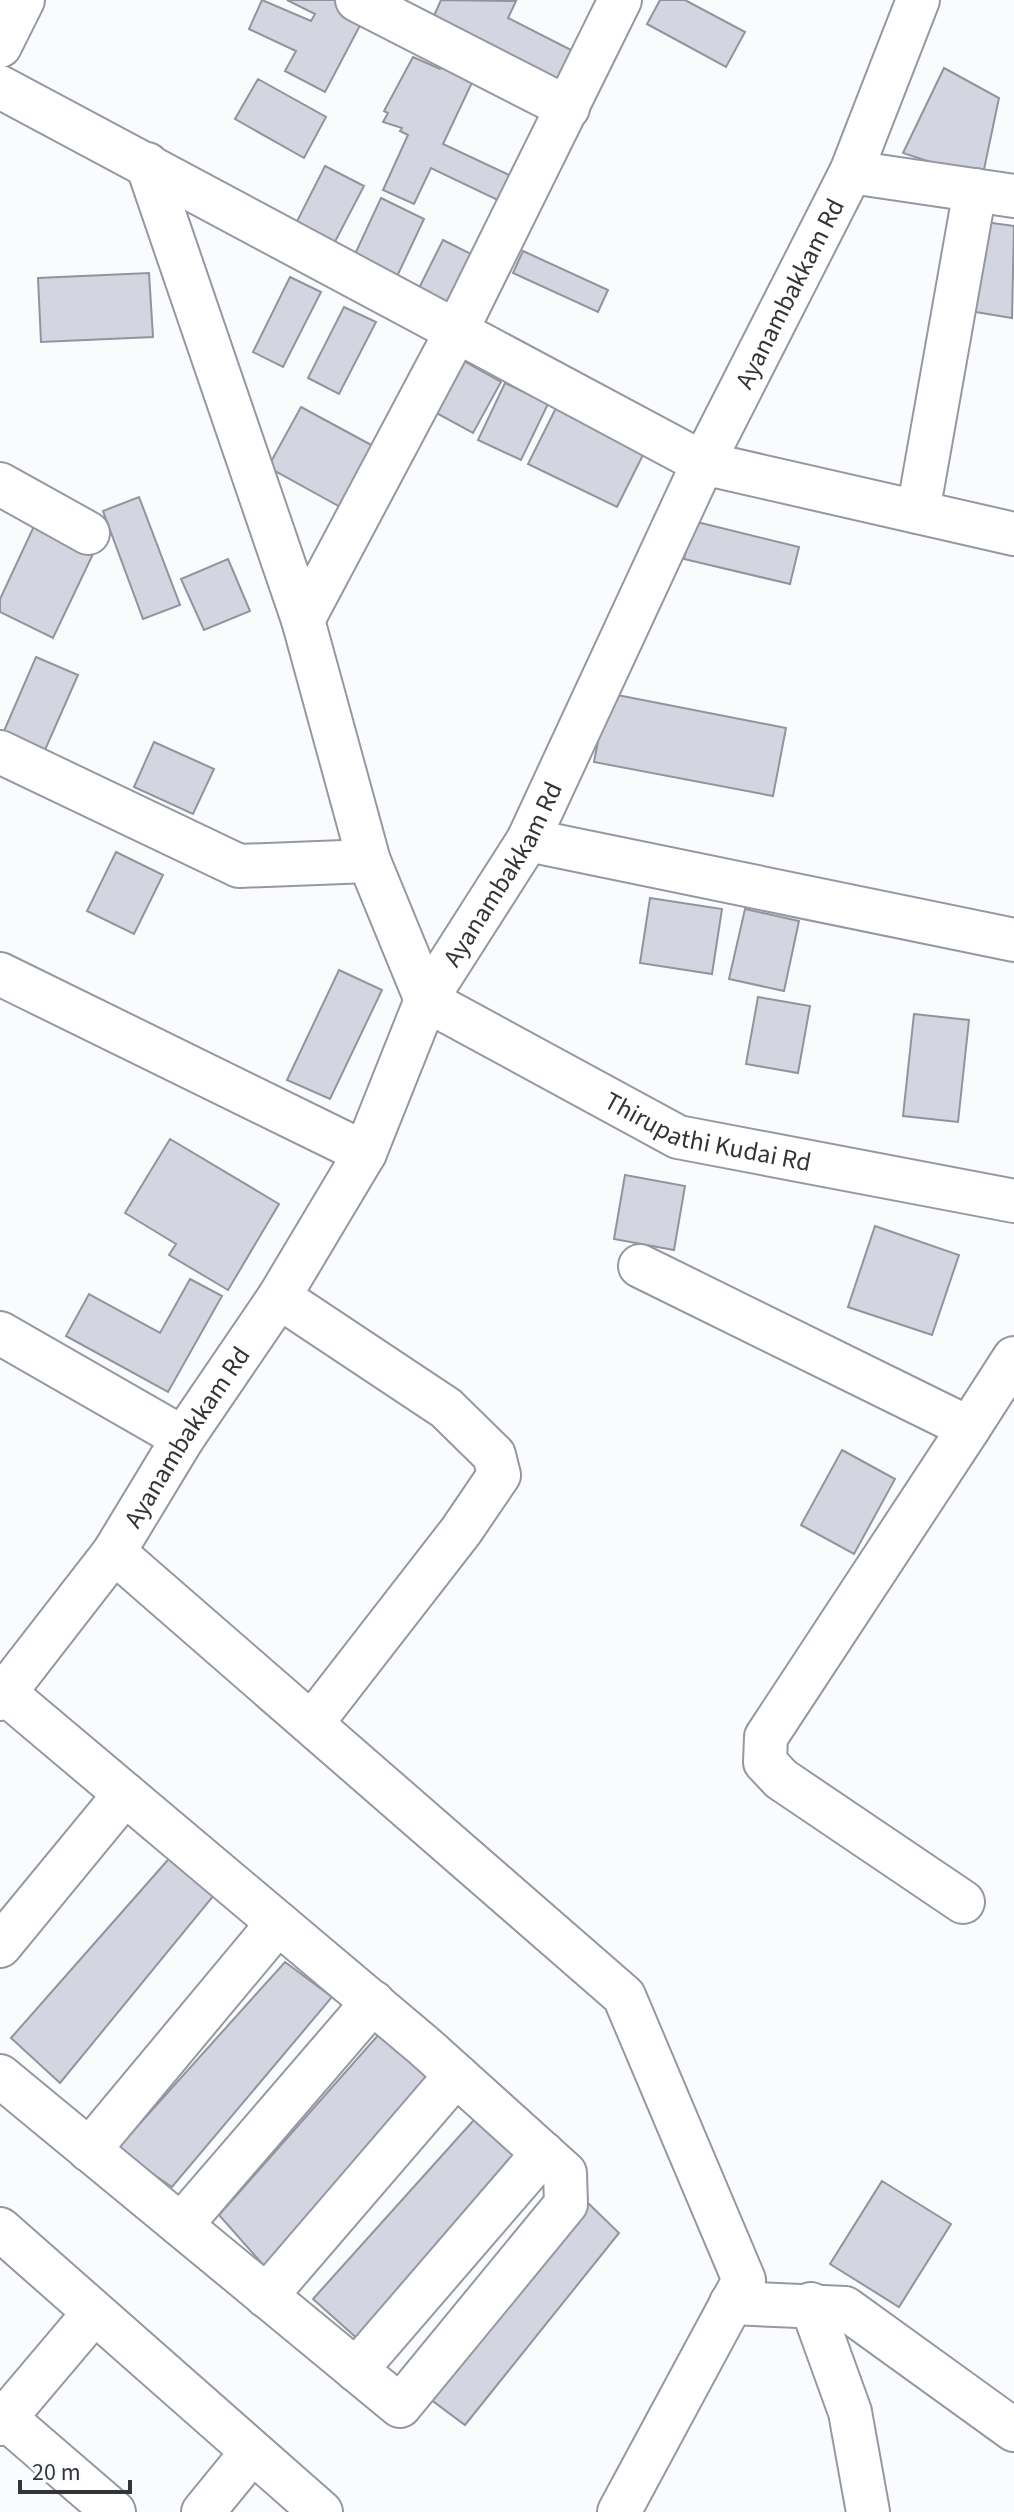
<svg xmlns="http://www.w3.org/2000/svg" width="1014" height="2512" viewBox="0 0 1014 2512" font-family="'Source Sans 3',sans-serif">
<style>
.building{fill:#d3d6e1;stroke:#91949e;stroke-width:2}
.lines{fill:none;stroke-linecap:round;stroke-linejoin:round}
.minor-casing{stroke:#9598a2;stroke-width:46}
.minor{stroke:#fff;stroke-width:42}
.labels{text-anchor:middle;stroke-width:8;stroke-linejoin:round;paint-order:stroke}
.street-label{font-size:26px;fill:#333438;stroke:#fafbfd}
</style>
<rect width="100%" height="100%" fill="#fafbfd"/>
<!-- building -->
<path class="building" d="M 262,0 L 311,21 L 315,14 L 287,0 L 335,0 L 365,16 L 325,92 L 285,71 L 296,51 L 249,29 Z
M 441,0 L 516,1 L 508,18 L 575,52 L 560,82 L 433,18 Z
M 660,0 L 685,0 L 745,32 L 726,67 L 647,24 Z
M 413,57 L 440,69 L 446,57 L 477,72 L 443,144 L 520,180 L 508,205 L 431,168 L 414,204 L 383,190 L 408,135 L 400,131 L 402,128 L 383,122 L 388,113 L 384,111 Z
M 944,68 L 999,98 L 982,179 L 903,153 Z
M 258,79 L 326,117 L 304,158 L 235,119 Z
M 325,166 L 364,186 L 327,257 L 289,237 Z
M 381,198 L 424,219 L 392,287 L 349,267 Z
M 978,221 L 1014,226 L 1012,318 L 963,310 Z
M 443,240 L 485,261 L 456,319 L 414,298 Z
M 523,251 L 608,290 L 598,312 L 513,273 Z
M 149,273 L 153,337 L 41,342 L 38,278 Z
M 290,277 L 321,292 L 283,367 L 253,352 Z
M 344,307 L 376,322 L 339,394 L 308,378 Z
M 460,359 L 501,382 L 473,433 L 431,410 Z
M 505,383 L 548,404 L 521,460 L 478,440 Z
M 557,406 L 646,449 L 617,507 L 528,464 Z
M 301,407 L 375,447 L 342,508 L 268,467 Z
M 139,497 L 180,605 L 143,619 L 103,511 Z
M 693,521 L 799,547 L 790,584 L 684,559 Z
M 35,524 L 94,552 L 53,638 L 0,612 L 0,599 Z
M 228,559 L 250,611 L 204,630 L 181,579 Z
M 36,657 L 78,675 L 45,750 L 4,731 Z
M 607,693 L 786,728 L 773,796 L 594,762 Z
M 154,742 L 214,769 L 193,814 L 134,787 Z
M 116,852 L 163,875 L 134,934 L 87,911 Z
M 650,898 L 722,909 L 712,974 L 640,963 Z
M 745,909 L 799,921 L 784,991 L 729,979 Z
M 339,970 L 382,990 L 330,1099 L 287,1080 Z
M 758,997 L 810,1006 L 798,1073 L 746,1064 Z
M 914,1014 L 969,1020 L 958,1122 L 903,1116 Z
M 170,1139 L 279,1204 L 228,1290 L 169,1255 L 176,1244 L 125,1213 Z
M 625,1175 L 685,1186 L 674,1250 L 614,1239 Z
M 875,1226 L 959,1255 L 932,1335 L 848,1307 Z
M 190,1279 L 222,1296 L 168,1392 L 66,1336 L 89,1294 L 160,1333 Z
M 842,1450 L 895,1479 L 854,1554 L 801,1525 Z
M 174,1853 L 219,1889 L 60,2083 L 11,2038 Z
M 285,1962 L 332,1997 L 172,2187 L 117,2149 Z
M 380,2033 L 432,2072 L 266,2268 L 219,2215 Z
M 482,2111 L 524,2151 L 360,2341 L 313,2299 Z
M 882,2181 L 951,2224 L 899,2307 L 830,2264 Z
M 586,2201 L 619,2233 L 465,2425 L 422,2393 Z"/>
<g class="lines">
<!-- minor casing -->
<g class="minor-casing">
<g id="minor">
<path d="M 357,0 L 568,108"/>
<path d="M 0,46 L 23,0"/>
<path d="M 0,87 L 703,463 L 1014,534"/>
<path id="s1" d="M 147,164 L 303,620 L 369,861 L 426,1000 L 678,1137 L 1014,1201"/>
<path d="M 851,172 L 1014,196"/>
<path d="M 0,484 L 88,533"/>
<path d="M 918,512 L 975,190"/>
<path d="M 303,620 L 457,330 L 620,0"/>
<path d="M 0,752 L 239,866 L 369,861"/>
<path d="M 528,840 L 1014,940"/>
<path d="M 0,974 L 365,1153"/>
<path d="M 640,1266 L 969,1428 L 1014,1358"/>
<path d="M 279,1297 L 446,1408 L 494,1455 L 499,1475 L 461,1531 L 312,1723"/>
<path d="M 0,1333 L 183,1438"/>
<path d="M 114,1552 L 624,1996 L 744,2280 L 619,2512"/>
<path id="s2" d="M 0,1699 L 114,1552 L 183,1438 L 279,1297 L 365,1153 L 426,1000 L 528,840 L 703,463 L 851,172 L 918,0"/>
<path d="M 963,1902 L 781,1779 L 765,1762 L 766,1737 L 969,1428"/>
<path d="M 0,1946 L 125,1794"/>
<path d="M 0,2076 L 400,2406 L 566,2204 L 565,2173 L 424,2046 L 5,1693"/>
<path d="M 89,2150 L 278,1923"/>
<path d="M 181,2225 L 373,2002"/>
<path d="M 0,2229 L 321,2512"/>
<path d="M 266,2296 L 456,2075"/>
<path d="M 731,2303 L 845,2308 L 1014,2430"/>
<path d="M 811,2304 L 850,2412 L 868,2512"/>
<path d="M 356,2370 L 543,2153"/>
<path d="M 5,2418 L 114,2512"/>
<path d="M 0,2424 L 93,2314"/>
<path d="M 203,2512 L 252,2452"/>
</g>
</g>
<!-- minor -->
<use href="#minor" class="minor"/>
</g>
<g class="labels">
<!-- street labels -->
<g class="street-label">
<text dy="9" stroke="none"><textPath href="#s2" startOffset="1618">Ayanambakkam Rd</textPath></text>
<text dy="9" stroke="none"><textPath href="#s2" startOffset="970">Ayanambakkam Rd</textPath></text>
<text dy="9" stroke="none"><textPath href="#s1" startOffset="1196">Thirupathi Kudai Rd</textPath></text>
<text dy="9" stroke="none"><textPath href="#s2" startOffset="322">Ayanambakkam Rd</textPath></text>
</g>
</g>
<!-- scale -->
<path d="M20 2480v12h110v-12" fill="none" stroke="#333438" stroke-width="4"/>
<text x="32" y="2480" font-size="24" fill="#333438" stroke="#fafbfd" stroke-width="6" paint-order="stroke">20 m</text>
</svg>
